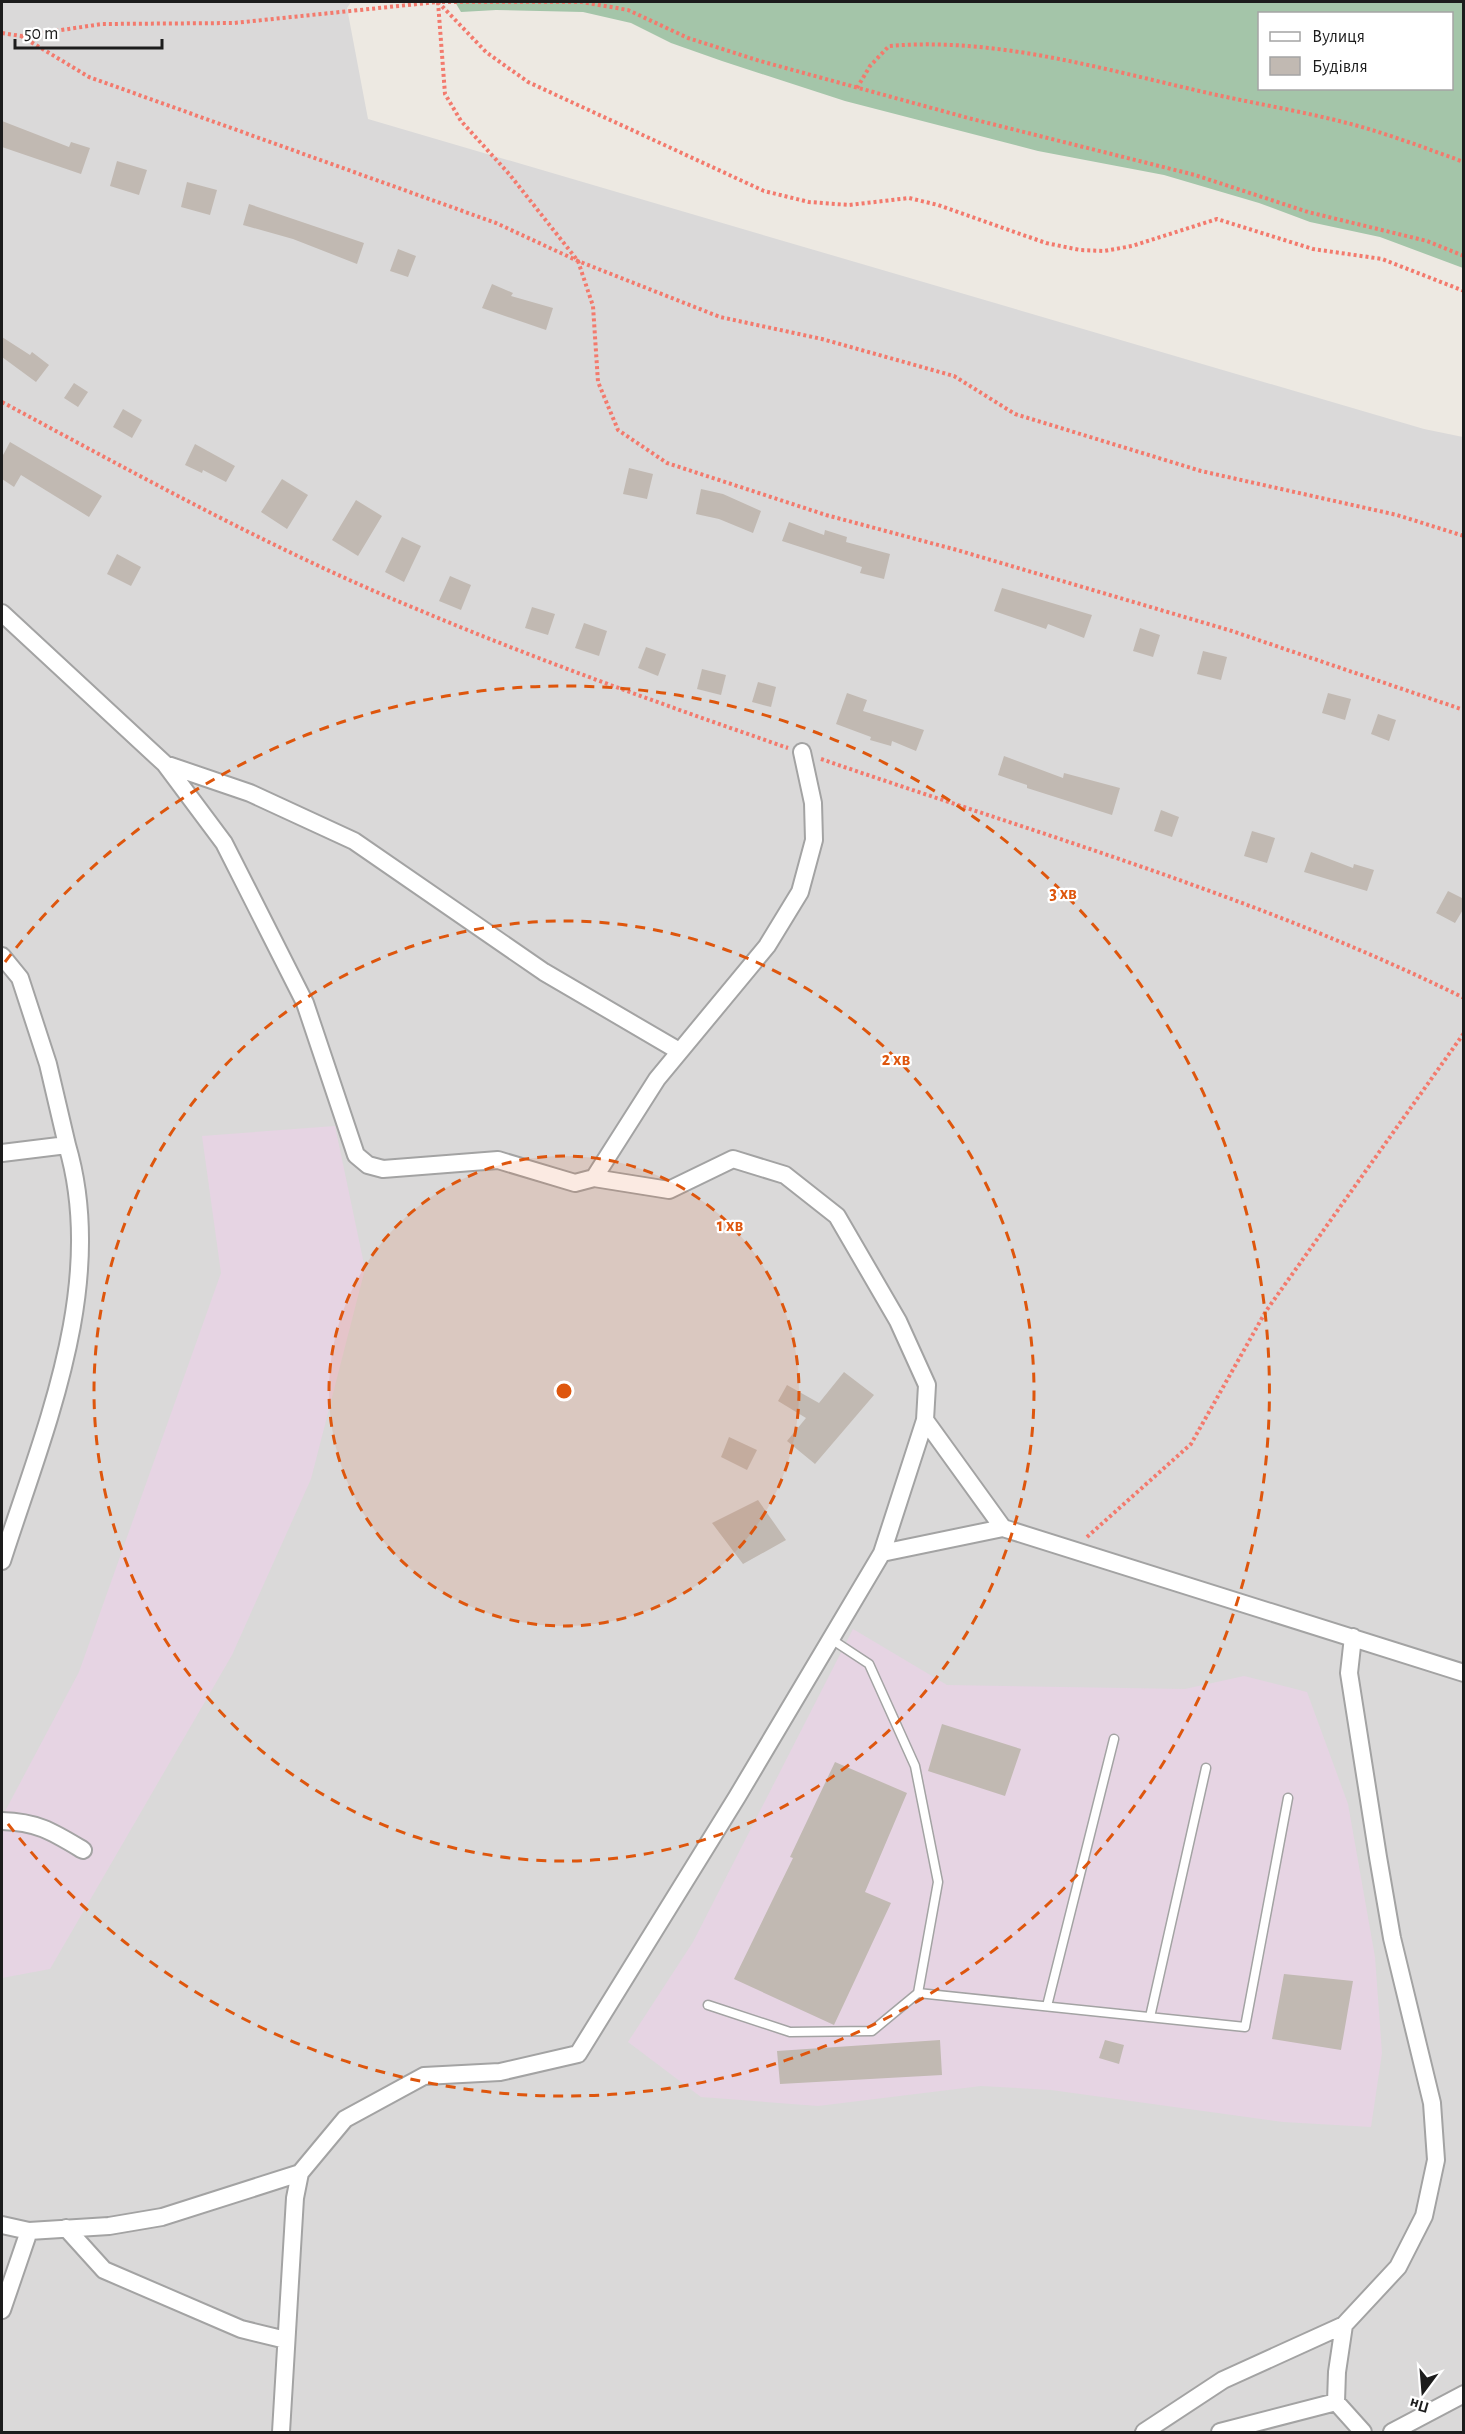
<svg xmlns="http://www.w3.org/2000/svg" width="1465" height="2434" viewBox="0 0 1465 2434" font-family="'Alegreya Sans',sans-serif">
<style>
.residential{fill:#dad9d9}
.industrial{fill:#e6d4e3}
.cemetery{fill:#a4c5a9;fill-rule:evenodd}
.building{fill:#c1b9b2}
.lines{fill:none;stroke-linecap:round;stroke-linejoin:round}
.service-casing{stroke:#a3a3a3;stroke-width:11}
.minor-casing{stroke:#a3a3a3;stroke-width:20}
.path{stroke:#f37a6d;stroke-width:4;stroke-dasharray:3 3;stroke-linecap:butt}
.service{stroke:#fff;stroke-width:8}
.minor{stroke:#fff;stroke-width:16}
.ring{fill:none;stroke:#de560d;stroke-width:3;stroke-dasharray:10 8}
.centre{fill:#de560d;stroke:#fff;stroke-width:3}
.ring-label{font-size:18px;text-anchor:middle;font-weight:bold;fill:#de560d;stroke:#fff;stroke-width:4.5;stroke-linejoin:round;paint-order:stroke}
</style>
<rect width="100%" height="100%" fill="#ede9e2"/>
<!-- residential -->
<path class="residential" d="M 2,2 L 351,2 L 347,8 L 368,119 L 1424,429 L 1463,437 L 1463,2432 L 2,2432 Z"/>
<!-- industrial -->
<path class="industrial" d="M 335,1126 L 365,1269 L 311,1479 L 232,1655 L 50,1969 L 2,1978 L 2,1817 L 79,1672 L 221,1273 L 202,1136 Z
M 853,1629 L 947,1685 L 1185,1689 L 1244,1676 L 1307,1692 L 1348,1804 L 1375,1957 L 1382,2053 L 1371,2127 L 1283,2122 L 1051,2090 L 981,2086 L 818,2106 L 701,2097 L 628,2042 L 693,1942 Z"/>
<!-- cemetery -->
<path class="cemetery" d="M 455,2 L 1463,2 L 1463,268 L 1380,237 L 1310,222 L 1259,203 L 1164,175 L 1038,151 L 845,101 L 722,61 L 671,43 L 631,23 L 583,12 L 496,10 L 461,12 ZM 1260,14 L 1452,14 L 1452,88 L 1260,88 Z"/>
<!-- building -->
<path class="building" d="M 2,121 L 69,147 L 71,142 L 90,148 L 81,174 L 2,147 Z
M 117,161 L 147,170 L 139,195 L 110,186 Z
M 187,182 L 217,190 L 210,215 L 181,207 Z
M 249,204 L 364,243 L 357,264 L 293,239 L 243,225 Z
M 398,249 L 416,256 L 408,277 L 390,271 Z
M 492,284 L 513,293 L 511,296 L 553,308 L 546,330 L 482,308 Z
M 2,337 L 30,355 L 32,352 L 49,365 L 36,382 L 2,357 Z
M 74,383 L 88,392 L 78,407 L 64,398 Z
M 123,409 L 142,420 L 132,438 L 113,427 Z
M 10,442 L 102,496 L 89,517 L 21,475 L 14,487 L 2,479 L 2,457 Z
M 195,444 L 235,466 L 226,482 L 203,470 L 202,473 L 185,465 Z
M 629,468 L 653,474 L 647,499 L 623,494 Z
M 282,479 L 308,495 L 287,529 L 261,512 Z
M 701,489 L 723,494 L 761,511 L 753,533 L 719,519 L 696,514 Z
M 356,500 L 382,516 L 358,556 L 332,540 Z
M 789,522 L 824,535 L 825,530 L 847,537 L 846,542 L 890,554 L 884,579 L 860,573 L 862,567 L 782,541 Z
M 402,537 L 421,546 L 404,582 L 385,572 Z
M 117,554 L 141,567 L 131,586 L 107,574 Z
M 450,576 L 471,585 L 461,610 L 439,601 Z
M 1002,588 L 1092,615 L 1084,638 L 1048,624 L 1046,629 L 994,611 Z
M 532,607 L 555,614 L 548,635 L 525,628 Z
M 584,623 L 607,631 L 599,656 L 575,648 Z
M 1140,628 L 1160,635 L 1153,657 L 1133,651 Z
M 646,647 L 666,654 L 658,676 L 638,668 Z
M 1203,651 L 1227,657 L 1221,680 L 1197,674 Z
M 702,669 L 726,675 L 721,695 L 697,689 Z
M 758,682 L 776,687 L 771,707 L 752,702 Z
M 847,693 L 867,700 L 863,711 L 924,730 L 916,751 L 892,741 L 891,746 L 870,740 L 871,737 L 836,724 Z
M 1328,693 L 1351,699 L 1345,720 L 1322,713 Z
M 1378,714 L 1396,720 L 1389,741 L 1371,734 Z
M 1004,756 L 1063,778 L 1064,773 L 1120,788 L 1112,815 L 1027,788 L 1027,785 L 998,775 Z
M 1161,810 L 1179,817 L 1172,837 L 1154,831 Z
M 1252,831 L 1275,838 L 1267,863 L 1244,856 Z
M 1311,852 L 1353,868 L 1354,864 L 1374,870 L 1367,891 L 1304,872 Z
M 1448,891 L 1464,899 L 1464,908 L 1455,923 L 1436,913 Z
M 844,1372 L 874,1395 L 815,1464 L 787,1441 L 806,1418 L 778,1401 L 787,1385 L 819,1403 Z
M 729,1437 L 757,1450 L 747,1470 L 721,1457 Z
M 758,1500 L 786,1540 L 743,1564 L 712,1523 Z
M 942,1724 L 1021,1749 L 1005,1796 L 928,1771 Z
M 835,1762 L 907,1793 L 865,1892 L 891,1903 L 834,2025 L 734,1979 L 793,1858 L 790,1857 Z
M 1284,1974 L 1353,1981 L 1341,2050 L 1272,2039 Z
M 940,2040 L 942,2075 L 780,2084 L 777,2051 Z
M 1105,2040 L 1124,2045 L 1119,2064 L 1099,2058 Z"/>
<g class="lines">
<!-- service casing -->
<g class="service-casing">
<path id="service" d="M 918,1993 L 1245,2027 L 1288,1798
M 708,2005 L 790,2032 L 872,2031 L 918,1993 L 938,1882 L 915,1766 L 869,1664 L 831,1639
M 1047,2006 L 1114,1739
M 1150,2017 L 1206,1768"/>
</g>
<!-- minor casing -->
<g class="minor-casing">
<path id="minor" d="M 2,613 L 165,764 L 224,843 L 305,1003 L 356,1155 L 368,1165 L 383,1169 L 498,1160 L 575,1183 L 594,1178 L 669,1190 L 733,1159 L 785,1175 L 837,1216 L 898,1321 L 927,1385 L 925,1420 L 882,1553
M 165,764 L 250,793 L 354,841 L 544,972 L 679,1051
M 2,956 L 20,978 L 48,1064 L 67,1145
M 2,1153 L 67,1145 C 108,1284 44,1430 2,1561
M 594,1178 L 657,1079 L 767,946 L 800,892 L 814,840 L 813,803 L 802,752
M 925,1420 L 1003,1528
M 2,1821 C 38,1822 53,1832 83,1850
M 2,2225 L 29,2231 L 109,2226 L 162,2217 L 300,2173
M 66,2228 L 104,2270 L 241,2329 L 286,2340
M 2,2310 L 29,2231
M 1336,2402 L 1337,2372 L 1344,2325 L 1398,2267 L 1424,2216 L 1436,2160 L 1432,2103 L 1392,1938 L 1378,1857 L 1349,1673 L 1353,1637
M 281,2432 L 295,2198 L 300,2173 L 345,2119 L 424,2076 L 500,2072 L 578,2054 L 737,1797 L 882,1553 L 1003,1528 L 1464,1673
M 1144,2432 L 1223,2380 L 1344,2325
M 1220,2432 L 1336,2402 L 1363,2432
M 1392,2432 L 1464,2394"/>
</g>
<!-- path -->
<path class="path" d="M 438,2 L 445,94 L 461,121 L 510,175 L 578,261 L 593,306 L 598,382 L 618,430 L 667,463 L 826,515 L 957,550 L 1232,631 L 1464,710
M 438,2 L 486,52 L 528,82 L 764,191 L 809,202 L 849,205 L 909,198 L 938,205 L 1046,243 L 1080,250 L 1104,251 L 1132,246 L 1217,219 L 1313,249 L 1382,259 L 1464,291
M 442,2 L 582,2 L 628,10 L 688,38 L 760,61 L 972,119 L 1195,175 L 1308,212 L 1427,241 L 1464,256
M 2,33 L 21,36 L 102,24 L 234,23 L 437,2
M 21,36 L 89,77 L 496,223 L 578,261 L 720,317 L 822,339 L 954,376 L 1015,414 L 1201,471 L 1397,515 L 1464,536
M 857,88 L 870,66 L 889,46 C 991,37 1096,67 1195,90 C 1245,102 1297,110 1347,123 C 1386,133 1425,148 1464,162
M 2,402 C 138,475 275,551 419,610 C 540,661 664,705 788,748
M 821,759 C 1035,833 1260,897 1464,998
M 1087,1537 L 1191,1444 L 1266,1311 L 1464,1033"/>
<!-- service -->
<use href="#service" class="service"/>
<!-- minor -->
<use href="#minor" class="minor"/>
</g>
<!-- distance rings -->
<circle cx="564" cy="1391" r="235" fill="#de560d" fill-opacity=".12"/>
<g class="ring">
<circle cx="564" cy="1391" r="235"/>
<circle cx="564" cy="1391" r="470"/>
<path d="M5 962A705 705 0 1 1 5 1820"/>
</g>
<circle cx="564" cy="1391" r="9" class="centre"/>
<g class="ring-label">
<text x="1063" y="899">3 хв</text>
<text x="896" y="1065">2 хв</text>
<text x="730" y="1231">1 хв</text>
</g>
<!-- border -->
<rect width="1465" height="2434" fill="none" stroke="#1c1c1c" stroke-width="6"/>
<!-- legend -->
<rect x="1258" y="12" width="195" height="78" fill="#ffffff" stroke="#a4a4a4" stroke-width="1.5"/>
<rect x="1270" y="32" width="30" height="9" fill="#ffffff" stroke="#a4a4a4" stroke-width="1.5"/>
<text x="1312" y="42" font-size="18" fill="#1c1c1c">Вулиця</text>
<rect x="1270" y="57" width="30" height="18" fill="#c1b9b2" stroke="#a4a4a4" stroke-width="1.5"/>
<text x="1312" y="72" font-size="18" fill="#1c1c1c">Будівля</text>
<!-- north arrow -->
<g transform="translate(1423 2392) rotate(196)" stroke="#ffffff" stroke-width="4.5" paint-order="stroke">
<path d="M0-4.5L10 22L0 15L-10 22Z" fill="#1c1c1c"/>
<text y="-9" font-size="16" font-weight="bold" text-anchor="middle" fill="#1c1c1c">Пн</text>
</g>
<!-- scale -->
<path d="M15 39v9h147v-9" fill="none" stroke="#1c1c1c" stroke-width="3"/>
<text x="24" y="39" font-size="18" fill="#1c1c1c" stroke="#ffffff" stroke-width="4.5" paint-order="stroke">50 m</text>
</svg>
